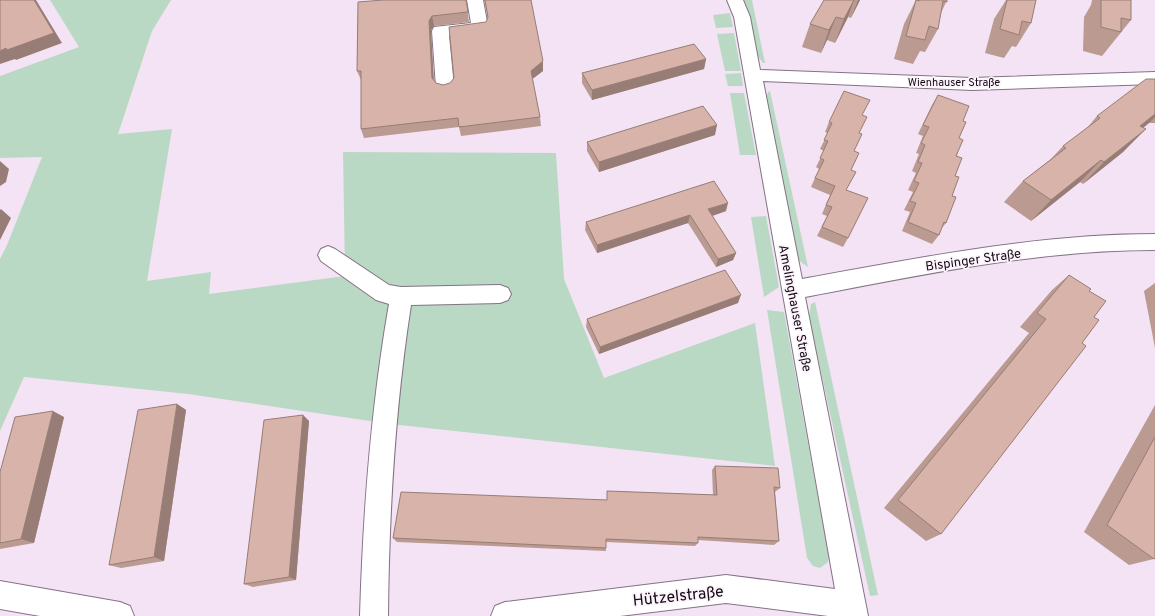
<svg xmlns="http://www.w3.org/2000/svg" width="1155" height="616" viewBox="0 0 1155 616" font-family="Overpass,sans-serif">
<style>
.green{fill:#bad9c5}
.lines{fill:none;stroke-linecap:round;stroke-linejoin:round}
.minor-casing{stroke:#837383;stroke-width:2}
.minor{fill:#fff;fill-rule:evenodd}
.wall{fill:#ba9a91}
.shaded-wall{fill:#977d76}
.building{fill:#d8b3a9;stroke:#977d76}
.labels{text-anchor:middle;stroke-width:3.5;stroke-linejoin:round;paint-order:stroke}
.far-street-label{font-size:11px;fill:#130d13;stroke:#fdf3fd}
.street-label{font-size:13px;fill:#130d13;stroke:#fdf3fd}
.near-street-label{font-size:16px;fill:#130d13;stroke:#fdf3fd}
</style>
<rect width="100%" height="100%" fill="#f4e3f5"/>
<!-- green -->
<path class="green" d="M 50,0 L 171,0 L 152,31 L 118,134 L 172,129 L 147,281 L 211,272 L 209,294 L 345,276 L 343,152 L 556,153 L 564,279 L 604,378 L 755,323 L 775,466 L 390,424 L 188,394 L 24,377 L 0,431 L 0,259 L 7,245 L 42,157 L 0,158 L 0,76 L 79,47 Z
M 741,0 L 752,0 L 765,63 L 763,63 L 757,55 L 746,5 Z
M 730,13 L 733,27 L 716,28 L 713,15 Z
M 734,33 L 741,71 L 725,71 L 717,34 Z
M 741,73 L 743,86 L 728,86 L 725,74 Z
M 770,91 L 808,267 L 798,260 L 766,98 L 768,92 Z
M 730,93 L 744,93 L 756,155 L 740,155 Z
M 766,216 L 779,287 L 764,297 L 751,217 Z
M 815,302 L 878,595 L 870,596 L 809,317 L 811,304 Z
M 767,310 L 784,312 L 829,557 L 828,562 L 820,568 L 813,566 L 807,558 Z"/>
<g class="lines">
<!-- minor casing -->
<g class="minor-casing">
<path id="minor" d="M 467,0 L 483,0 L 488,27 L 486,31 L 449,35 L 454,87 L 451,91 L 445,93 L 439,91 L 436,87 L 432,31 L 434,27 L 471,23 Z
M 727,0 L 743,0 L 750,17 L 760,70 L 972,78 L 1155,72 L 1155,84 L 972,90 L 763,81 L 802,279 C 918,258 1036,234 1155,234 L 1155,250 C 1037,250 921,275 805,297 L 868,616 L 828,616 L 726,603 L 620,616 L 491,616 L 495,606 L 505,602 L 726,575 L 835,589 L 734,17 Z
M 328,246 L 335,249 L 389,285 L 401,287 L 500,285 L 508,288 L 511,294 L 508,300 L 500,303 L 411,305 C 395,408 389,512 388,616 L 360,616 C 363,511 371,407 389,304 L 376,300 L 321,261 L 318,255 L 321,249 Z
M 0,581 L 120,602 L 130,606 L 134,616 L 40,616 L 0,609 Z"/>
</g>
<!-- minor -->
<use href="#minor" class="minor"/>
</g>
<!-- wall -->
<path class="wall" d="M 466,0 L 469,22 L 434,26 L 431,30 L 434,80 L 436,83 L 443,85 L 450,83 L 454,78 L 488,18 L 484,0 L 531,0 L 543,71 L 532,79 L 540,117 L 541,126 L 461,136 L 459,127 L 364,138 L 361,129 L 361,80 L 357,71 L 358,2 Z
M 824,0 L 860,0 L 851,18 L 848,17 L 835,43 L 827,40 L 821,53 L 802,47 L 810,24 Z
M 916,0 L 947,0 L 941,13 L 938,29 L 925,52 L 920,51 L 913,64 L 894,59 L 904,24 Z
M 1006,0 L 1036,0 L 1031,23 L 1016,47 L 1012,46 L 1004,58 L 985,53 L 994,19 Z
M 1092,0 L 1131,0 L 1131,20 L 1102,56 L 1083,51 L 1084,17 L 1091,5 Z
M 706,59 L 704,69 L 592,100 L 582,83 L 582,73 Z
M 1155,79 L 1155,123 L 1149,123 L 1143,128 L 1123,152 L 1083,184 L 1080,182 L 1031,221 L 1004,202 L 1023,181 L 1051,159 L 1063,146 L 1087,128 L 1097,116 Z
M 938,95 L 963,121 L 959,138 L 955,176 L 952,196 L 946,223 L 941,229 L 939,235 L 932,244 L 902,231 L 910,212 L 904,210 L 913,192 L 908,190 L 916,173 L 912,171 L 919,154 L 916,153 L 923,136 L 918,134 L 932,105 Z
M 829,122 L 859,133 L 854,151 L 851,170 L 846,190 L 848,238 L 843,247 L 817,236 L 827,216 L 822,214 L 830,195 L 811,187 L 819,169 L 816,167 L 824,151 L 820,149 L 828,133 L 825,132 Z
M 715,135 L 599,172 L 587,151 L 587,142 Z
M 726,211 L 712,216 L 736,253 L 733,260 L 716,267 L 688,223 L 597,253 L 585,230 L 586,222 Z
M 1069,275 L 1089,291 L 1094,317 L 941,534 L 926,541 L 884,508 L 1029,333 L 1020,327 L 1052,290 Z
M 1155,283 L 1155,348 L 1144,291 Z
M 738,303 L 599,354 L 586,327 L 587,319 Z
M 177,404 L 186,410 L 164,561 L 121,568 L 109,565 Z
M 1155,405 L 1155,558 L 1154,559 L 1129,565 L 1084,532 Z
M 303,415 L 309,421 L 296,580 L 253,587 L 244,584 Z
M 64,417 L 34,543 L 0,549 L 0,472 Z
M 715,466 L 780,488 L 775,492 L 779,541 L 774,545 L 698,540 L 698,543 L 695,546 L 606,542 L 606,551 L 397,542 L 393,538 L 607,500 L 607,491 L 713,495 L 712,470 Z"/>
<!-- shaded-wall -->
<path class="shaded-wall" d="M 34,0 L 36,0 L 62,43 L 16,60 L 15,59 L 0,64 L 0,51 L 6,48 Z
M 854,0 L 848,17 L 835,43 L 844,19 Z
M 858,0 L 860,0 L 851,18 Z
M 432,16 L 434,26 L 431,30 L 434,87 L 432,78 L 429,21 Z
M 836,17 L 827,40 L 821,53 L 829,30 Z
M 706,59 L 704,69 L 592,100 L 592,90 Z
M 543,61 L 543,71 L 531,80 L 531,71 Z
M 1155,114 L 1155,117 L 1149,123 L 1118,148 L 1140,126 Z
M 717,125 L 715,135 L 599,172 L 599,162 Z
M 1146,129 L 1123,152 L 1083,184 L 1104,162 Z
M 1101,160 L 1080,182 L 1031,221 L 1051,200 Z
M 0,161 L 9,169 L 6,182 L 0,186 Z
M 728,203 L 726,211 L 706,218 L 708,209 Z
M 1,209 L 11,218 L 0,240 L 0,210 Z
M 690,215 L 688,223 L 597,253 L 597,245 Z
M 736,253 L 733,260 L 716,267 L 718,259 Z
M 741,295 L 738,303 L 599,354 L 600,347 Z
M 177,404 L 186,410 L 164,561 L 154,557 Z
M 53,411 L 64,417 L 34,543 L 21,539 Z
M 303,415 L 309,421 L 296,580 L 289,577 Z"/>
<!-- building -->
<path class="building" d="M 0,0 L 34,0 L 54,33 L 7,50 L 6,48 L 0,51 Z
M 383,0 L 466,0 L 468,12 L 432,16 L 429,21 L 432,78 L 436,83 L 443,85 L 450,83 L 454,78 L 449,27 L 486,22 L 488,17 L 485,0 L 531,0 L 543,61 L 531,71 L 540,117 L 459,127 L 458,118 L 361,129 L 361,71 L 357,71 L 358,2 Z
M 824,0 L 854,0 L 844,19 L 836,17 L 829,30 L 810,24 Z
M 916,0 L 919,1 L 919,0 L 947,0 L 947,2 L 943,1 L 938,29 L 929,26 L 925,40 L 906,36 Z
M 1007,0 L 1036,0 L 1031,23 L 1022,21 L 1019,35 L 1000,29 Z
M 1101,0 L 1131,0 L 1131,20 L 1121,18 L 1121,32 L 1101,27 Z
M 694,44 L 706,59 L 592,90 L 582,73 Z
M 1146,79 L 1155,79 L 1155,114 L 1140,126 L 1146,129 L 1104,162 L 1101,160 L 1051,200 L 1023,181 L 1066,148 L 1063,146 L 1100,118 L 1097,116 Z
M 844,91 L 870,100 L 862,115 L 867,117 L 859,133 L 862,134 L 854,151 L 859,153 L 851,170 L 856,172 L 846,190 L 868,198 L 848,238 L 822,227 L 832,207 L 826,205 L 835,186 L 815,178 L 824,160 L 820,158 L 828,141 L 824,140 L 832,123 L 829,122 Z
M 938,95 L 969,106 L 963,121 L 966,122 L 959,138 L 963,140 L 956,156 L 962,158 L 955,176 L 959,177 L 952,196 L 956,197 L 946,223 L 944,222 L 939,235 L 908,222 L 916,203 L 910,201 L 919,183 L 914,181 L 922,163 L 918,162 L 925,145 L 921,143 L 929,127 L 923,125 Z
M 703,106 L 717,125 L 599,162 L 587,142 Z
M 714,181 L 728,203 L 708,209 L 736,253 L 718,259 L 690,215 L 597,245 L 586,222 Z
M 725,270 L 741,295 L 600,347 L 587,319 Z
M 1069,275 L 1091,289 L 1089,291 L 1106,301 L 1094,317 L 1099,320 L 1082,343 L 1086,346 L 941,534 L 898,500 L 1046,319 L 1037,313 Z
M 177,404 L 154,557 L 109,565 L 138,410 Z
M 53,411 L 21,539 L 0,543 L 0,472 L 15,417 Z
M 303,415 L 289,577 L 244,584 L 264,420 Z
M 1155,437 L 1155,558 L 1154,559 L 1107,525 Z
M 715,466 L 778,468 L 780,488 L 774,487 L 779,541 L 698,537 L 698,543 L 606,539 L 606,548 L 393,538 L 401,492 L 607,500 L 607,491 L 717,495 Z"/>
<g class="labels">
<!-- far-street labels -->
<g class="far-street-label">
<text x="954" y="86">Wienhauser Straße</text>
</g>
<!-- street labels -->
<g class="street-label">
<text transform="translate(973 259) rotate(-8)" y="5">Bispinger Straße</text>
<text transform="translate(796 308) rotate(79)" y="5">Amelinghauser Straße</text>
</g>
<!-- near-street labels -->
<g class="near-street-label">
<text transform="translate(678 595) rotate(-6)" y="6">Hützelstraße</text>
</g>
</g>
</svg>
